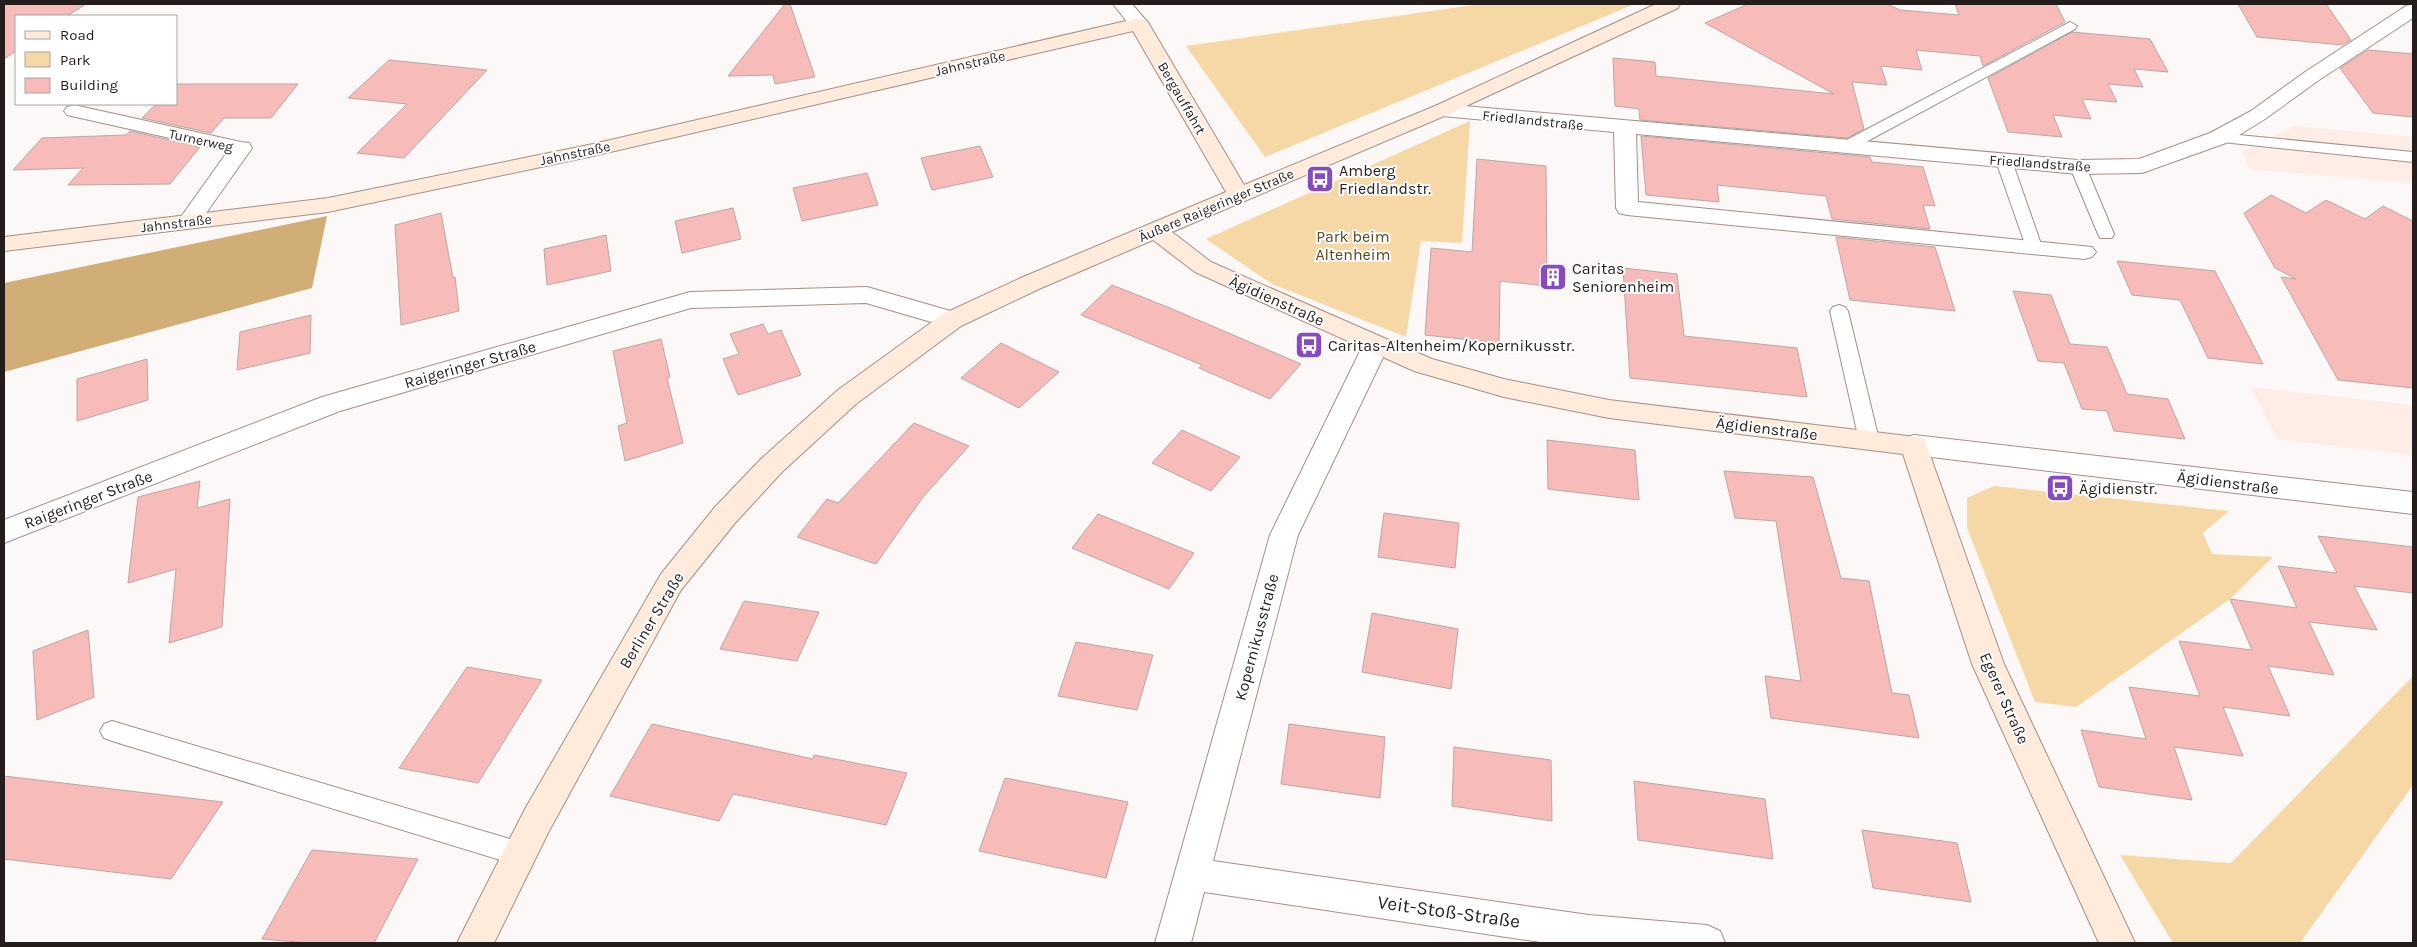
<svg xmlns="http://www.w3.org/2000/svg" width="2417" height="947" viewBox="0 0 2417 947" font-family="Karla,sans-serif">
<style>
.built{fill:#feece6}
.green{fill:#f6d7a6}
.forest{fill:#d1ae75}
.building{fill:#f7bcba;stroke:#bba6a5}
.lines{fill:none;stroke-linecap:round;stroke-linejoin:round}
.lane-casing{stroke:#a29089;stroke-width:2}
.street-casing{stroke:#a29089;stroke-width:2}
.secondary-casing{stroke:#a29089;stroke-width:2}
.lane{fill:#fff;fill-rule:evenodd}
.street{fill:#fff;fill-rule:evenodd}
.secondary{fill:#feebdc;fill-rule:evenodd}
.labels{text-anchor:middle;stroke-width:4;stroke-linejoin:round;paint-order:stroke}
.far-street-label{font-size:14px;fill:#241d1b;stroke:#fff}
.poi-label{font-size:16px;fill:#241d1b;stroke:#fff;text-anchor:start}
.park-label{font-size:16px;fill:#5f471a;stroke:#fff}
.street-label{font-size:16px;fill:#241d1b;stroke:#fff}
.near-street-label{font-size:19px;fill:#241d1b;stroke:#fff}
</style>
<rect width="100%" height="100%" fill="#fcf8f7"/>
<!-- built -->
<path class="built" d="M 2295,126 L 2413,137 L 2413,183 L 2249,169 L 2242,151 Z
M 2251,387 L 2413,405 L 2413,455 L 2277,439 Z"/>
<!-- green -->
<path class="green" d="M 1481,4 L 1635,4 L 1265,157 L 1186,46 Z
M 1470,121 L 1462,243 L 1421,241 L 1406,337 L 1272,284 L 1206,239 Z
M 1994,486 L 2229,511 L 2203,533 L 2212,554 L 2273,557 L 2230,599 L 2076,707 L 2035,702 L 1967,528 L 1967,498 Z
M 2413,676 L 2413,785 L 2300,943 L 2173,943 L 2120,855 L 2231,863 Z"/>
<!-- forest -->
<path class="forest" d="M 327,216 L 312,288 L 4,372 L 4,283 Z"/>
<!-- building -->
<path class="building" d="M 4,4 L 86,4 L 67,16 L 16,16 L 16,51 L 4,59 Z
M 785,4 L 790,4 L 815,77 L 775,84 L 773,75 L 728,76 Z
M 1748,4 L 1887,4 L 1900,10 L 1959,15 L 1955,4 L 2056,4 L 2065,22 L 1983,66 L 1980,56 L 1916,50 L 1922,70 L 1881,66 L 1887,85 L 1852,82 L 1864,129 L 1847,138 L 1640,120 L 1639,109 L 1615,106 L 1613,58 L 1655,62 L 1656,76 L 1834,94 L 1705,23 Z
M 2238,4 L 2326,4 L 2351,40 L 2342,45 L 2257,37 Z
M 2072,32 L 2150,39 L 2168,72 L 2134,69 L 2143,87 L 2108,84 L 2117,102 L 2082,99 L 2091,119 L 2053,115 L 2062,137 L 2008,132 L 1988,78 Z
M 2368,50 L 2413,54 L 2413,117 L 2373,113 L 2340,68 Z
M 389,60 L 487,70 L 404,158 L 357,153 L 407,104 L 348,98 Z
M 176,84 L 298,84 L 271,118 L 224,118 L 211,133 L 142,118 L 156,104 L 176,104 Z
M 130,131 L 200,147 L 170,184 L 68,185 L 83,168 L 13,170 L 42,138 L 126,135 Z
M 1641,136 L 1870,157 L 1872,162 L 1923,167 L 1935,206 L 1923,205 L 1930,229 L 1832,219 L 1826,196 L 1717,185 L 1719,202 L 1646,195 Z
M 980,146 L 993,177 L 932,190 L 921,158 Z
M 1477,159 L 1546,166 L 1547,286 L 1500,281 L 1499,343 L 1425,335 L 1431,248 L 1472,252 Z
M 867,173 L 878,205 L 802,221 L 793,188 Z
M 2271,195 L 2306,213 L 2326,200 L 2365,219 L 2383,206 L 2413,221 L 2413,388 L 2338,380 L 2281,277 L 2296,279 L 2275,268 L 2244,213 Z
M 733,208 L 741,239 L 682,253 L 675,221 Z
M 441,213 L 453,278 L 455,277 L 459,311 L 401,325 L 395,225 Z
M 606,235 L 611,271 L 547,285 L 544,249 Z
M 1836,237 L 1935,247 L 1955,311 L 1850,300 Z
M 2117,261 L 2215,271 L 2263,364 L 2208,358 L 2180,300 L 2132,295 Z
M 1623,268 L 1677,274 L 1684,336 L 1797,348 L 1807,397 L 1630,378 Z
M 1112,285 L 1170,308 L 1301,364 L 1270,399 L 1199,368 L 1202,365 L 1081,315 Z
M 2013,291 L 2051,295 L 2070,344 L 2107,347 L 2127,394 L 2168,399 L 2185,439 L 2114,431 L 2107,411 L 2082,409 L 2064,363 L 2038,361 Z
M 311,315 L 310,353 L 237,370 L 240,332 Z
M 763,324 L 768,334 L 781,330 L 801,375 L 738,395 L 723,359 L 739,354 L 730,334 Z
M 661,339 L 670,377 L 667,378 L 683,443 L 625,461 L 618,426 L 627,423 L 613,351 Z
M 1001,343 L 1059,372 L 1019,408 L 961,378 Z
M 147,359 L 148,400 L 77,421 L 77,379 Z
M 914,423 L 969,446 L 923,497 L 876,564 L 797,537 L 827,499 L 838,503 Z
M 1182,430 L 1240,457 L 1211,491 L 1152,463 Z
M 1547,440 L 1635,450 L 1639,500 L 1548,489 Z
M 1724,471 L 1813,477 L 1841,578 L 1869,581 L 1892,693 L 1909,695 L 1919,738 L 1771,718 L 1765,676 L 1801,681 L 1776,521 L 1735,518 Z
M 200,481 L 197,508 L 230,499 L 222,627 L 169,643 L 176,569 L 128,583 L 138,497 Z
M 1384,513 L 1459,523 L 1455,568 L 1378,557 Z
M 1098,514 L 1194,553 L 1169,589 L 1072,548 Z
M 2318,536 L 2413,547 L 2413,593 L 2354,586 L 2377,630 L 2309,622 L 2334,675 L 2268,666 L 2290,716 L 2223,707 L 2243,756 L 2174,747 L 2192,800 L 2099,787 L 2081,730 L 2146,739 L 2129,687 L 2200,696 L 2179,641 L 2252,650 L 2230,599 L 2297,608 L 2278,566 L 2337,573 Z
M 744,601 L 819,612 L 797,661 L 720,649 Z
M 1372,613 L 1458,629 L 1451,689 L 1362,672 Z
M 88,630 L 94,697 L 37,720 L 33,651 Z
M 1076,642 L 1153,655 L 1137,710 L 1058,696 Z
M 467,667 L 542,680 L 478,783 L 399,768 Z
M 652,724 L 813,759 L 814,755 L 907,773 L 886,825 L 733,794 L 719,821 L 610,796 Z
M 1289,724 L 1385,737 L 1380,798 L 1281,784 Z
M 1454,747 L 1551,760 L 1552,821 L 1452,806 Z
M 4,776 L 163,795 L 223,802 L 171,879 L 4,859 Z
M 1005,778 L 1128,802 L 1106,878 L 979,851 Z
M 1634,781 L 1765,799 L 1773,859 L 1638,840 Z
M 1862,830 L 1957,843 L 1971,902 L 1873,888 Z
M 312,850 L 418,859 L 374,943 L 309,943 L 262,939 Z"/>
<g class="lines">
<!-- lane casing -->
<g class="lane-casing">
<path id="lane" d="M 2070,22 L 2077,26 L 2075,29 L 1851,150 L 1845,152 L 1837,147 L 1839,144 Z
M 2218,133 L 2413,152 L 2413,162 L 2213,141 L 2210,138 Z
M 2004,156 L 2012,161 L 2042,247 L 2040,251 L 2028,251 L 2026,247 L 1996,161 Z
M 2078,162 L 2086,167 L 2114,234 L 2112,238 L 2100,238 L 2098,234 L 2070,167 Z
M 1839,305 L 1845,307 L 1848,311 L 1879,440 L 1876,445 L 1869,447 L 1862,445 L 1859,440 L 1830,311 L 1833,307 Z
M 112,721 L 520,842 L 529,846 L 533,854 L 529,862 L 520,866 L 112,741 L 104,738 L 100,731 L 104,724 Z"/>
</g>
<!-- street casing -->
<g class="street-casing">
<path id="street" d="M 1113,4 L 1132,4 L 1149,24 L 1146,28 L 1132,28 Z
M 2413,4 L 2413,18 L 2319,80 L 2265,119 L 2226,143 L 2142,173 L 2078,174 L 1636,134 L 1638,202 L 2092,247 L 2096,252 L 2092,257 L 2084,259 L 1627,215 L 1619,213 L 1616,208 L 1614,132 L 1442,116 L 1435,114 L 1432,110 L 1435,106 L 1442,104 L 2078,160 L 2139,159 L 2210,133 L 2251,111 L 2305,72 L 2406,6 Z
M 74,105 L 241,142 L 249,143 L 252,148 L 197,226 L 189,228 L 181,226 L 178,221 L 228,151 L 67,115 L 64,111 L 67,107 Z
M 867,287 L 961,314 L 964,320 L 961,326 L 952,328 L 866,303 L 691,308 L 340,411 L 4,543 L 4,520 L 322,397 L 690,292 Z
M 1376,336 L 1385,339 L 1389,345 L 1298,535 L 1213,861 L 1589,915 L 1707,925 L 1720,931 L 1725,943 L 1547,943 L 1204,892 L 1191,943 L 1155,943 L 1270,535 L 1363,345 L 1367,339 Z
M 1914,435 L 2413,492 L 2413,514 L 1914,455 L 1904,452 L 1901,445 L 1904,438 Z"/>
</g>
<!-- secondary casing -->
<g class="secondary-casing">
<path id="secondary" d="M 1656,4 L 1680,4 L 1678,8 L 1449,114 L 1172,232 L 1211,262 L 1432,359 L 1504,379 L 1609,400 L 1924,438 L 2004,664 L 2135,943 L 2099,943 L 1972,664 L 1903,454 L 1609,418 L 1504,397 L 1414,371 L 1195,272 L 1153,240 L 1039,289 L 961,326 L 856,404 L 782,472 L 735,523 L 681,590 L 549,831 L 494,943 L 457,943 L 525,809 L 661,574 L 715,507 L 762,458 L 838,390 L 943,314 L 1023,277 L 1226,192 L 1133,31 L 593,156 L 328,212 L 4,251 L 4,237 L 328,198 L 593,144 L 1139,18 L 1146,20 L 1149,24 L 1244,185 L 1435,106 Z"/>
</g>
<!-- lane -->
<use href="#lane" class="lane"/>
<!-- street -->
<use href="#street" class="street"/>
<!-- secondary -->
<use href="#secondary" class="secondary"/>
</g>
<!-- icons -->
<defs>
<g id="bus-square" transform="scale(1.4375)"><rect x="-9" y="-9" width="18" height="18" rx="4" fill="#874bc1" stroke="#fff"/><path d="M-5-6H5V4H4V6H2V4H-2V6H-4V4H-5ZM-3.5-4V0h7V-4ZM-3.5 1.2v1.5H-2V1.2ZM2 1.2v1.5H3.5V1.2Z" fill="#fff"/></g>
<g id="building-square" transform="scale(1.4375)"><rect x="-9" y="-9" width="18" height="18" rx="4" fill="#874bc1" stroke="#fff"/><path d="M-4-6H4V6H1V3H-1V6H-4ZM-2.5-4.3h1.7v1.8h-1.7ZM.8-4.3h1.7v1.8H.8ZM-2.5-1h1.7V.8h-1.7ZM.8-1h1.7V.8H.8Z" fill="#fff"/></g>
</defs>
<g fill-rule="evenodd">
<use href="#bus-square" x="1320" y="179"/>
<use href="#building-square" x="1553" y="277"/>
<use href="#bus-square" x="1309" y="345"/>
<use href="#bus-square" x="2060" y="488"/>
</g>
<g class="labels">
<!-- far-street labels -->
<g class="far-street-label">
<text transform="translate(970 63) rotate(-13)" y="5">Jahnstraße</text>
<text transform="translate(1182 98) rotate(60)" y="5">Bergauffahrt</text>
<text transform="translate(1533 120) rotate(6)" y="5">Friedlandstraße</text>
<text transform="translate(201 140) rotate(12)" y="5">Turnerweg</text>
<text transform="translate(575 153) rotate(-12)" y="5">Jahnstraße</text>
<text transform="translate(2040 163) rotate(4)" y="5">Friedlandstraße</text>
<text transform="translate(1216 205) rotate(-23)" y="5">Äußere Raigeringer Straße</text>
<text transform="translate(176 223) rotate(-7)" y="5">Jahnstraße</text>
</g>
<!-- poi labels -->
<g class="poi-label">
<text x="1339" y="176">Amberg<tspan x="1339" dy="18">Friedlandstr.</tspan></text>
<text x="1572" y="274">Caritas<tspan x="1572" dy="18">Seniorenheim</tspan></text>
<text x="1328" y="351">Caritas-Altenheim/Kopernikusstr.</text>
<text x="2079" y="494">Ägidienstr.</text>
</g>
<!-- park labels -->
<g class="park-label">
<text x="1353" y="242">Park beim<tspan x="1353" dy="18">Altenheim</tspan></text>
</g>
<!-- street labels -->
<g class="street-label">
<text transform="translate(1277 300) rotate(24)" y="6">Ägidienstraße</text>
<text transform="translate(470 364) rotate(-16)" y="6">Raigeringer Straße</text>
<text transform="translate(1767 428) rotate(7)" y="6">Ägidienstraße</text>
<text transform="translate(2228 482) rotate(7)" y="6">Ägidienstraße</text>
<text transform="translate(88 499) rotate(-21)" y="6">Raigeringer Straße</text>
<text transform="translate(651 620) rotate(-59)" y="6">Berliner Straße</text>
<text transform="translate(1256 637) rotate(-75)" y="6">Kopernikusstraße</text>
<text transform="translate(2005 698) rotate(66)" y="6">Egerer Straße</text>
</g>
<!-- near-street labels -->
<g class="near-street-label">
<text transform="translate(1449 911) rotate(8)" y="7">Veit-Stoß-Straße</text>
</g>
</g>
<!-- border -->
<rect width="2417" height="947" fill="none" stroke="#241d1b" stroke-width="10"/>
<!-- legend -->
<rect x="15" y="15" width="162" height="90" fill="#ffffff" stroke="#a7a5a4"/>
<rect x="25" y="31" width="25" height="8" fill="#feebdc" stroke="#a7a5a4"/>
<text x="60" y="40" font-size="15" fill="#241d1b">Road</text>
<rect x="25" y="52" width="25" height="15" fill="#f6d7a6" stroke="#a7a5a4"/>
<text x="60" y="65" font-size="15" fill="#241d1b">Park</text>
<rect x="25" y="78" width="25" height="15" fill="#f7bcba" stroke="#a7a5a4"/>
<text x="60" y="90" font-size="15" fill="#241d1b">Building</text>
</svg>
